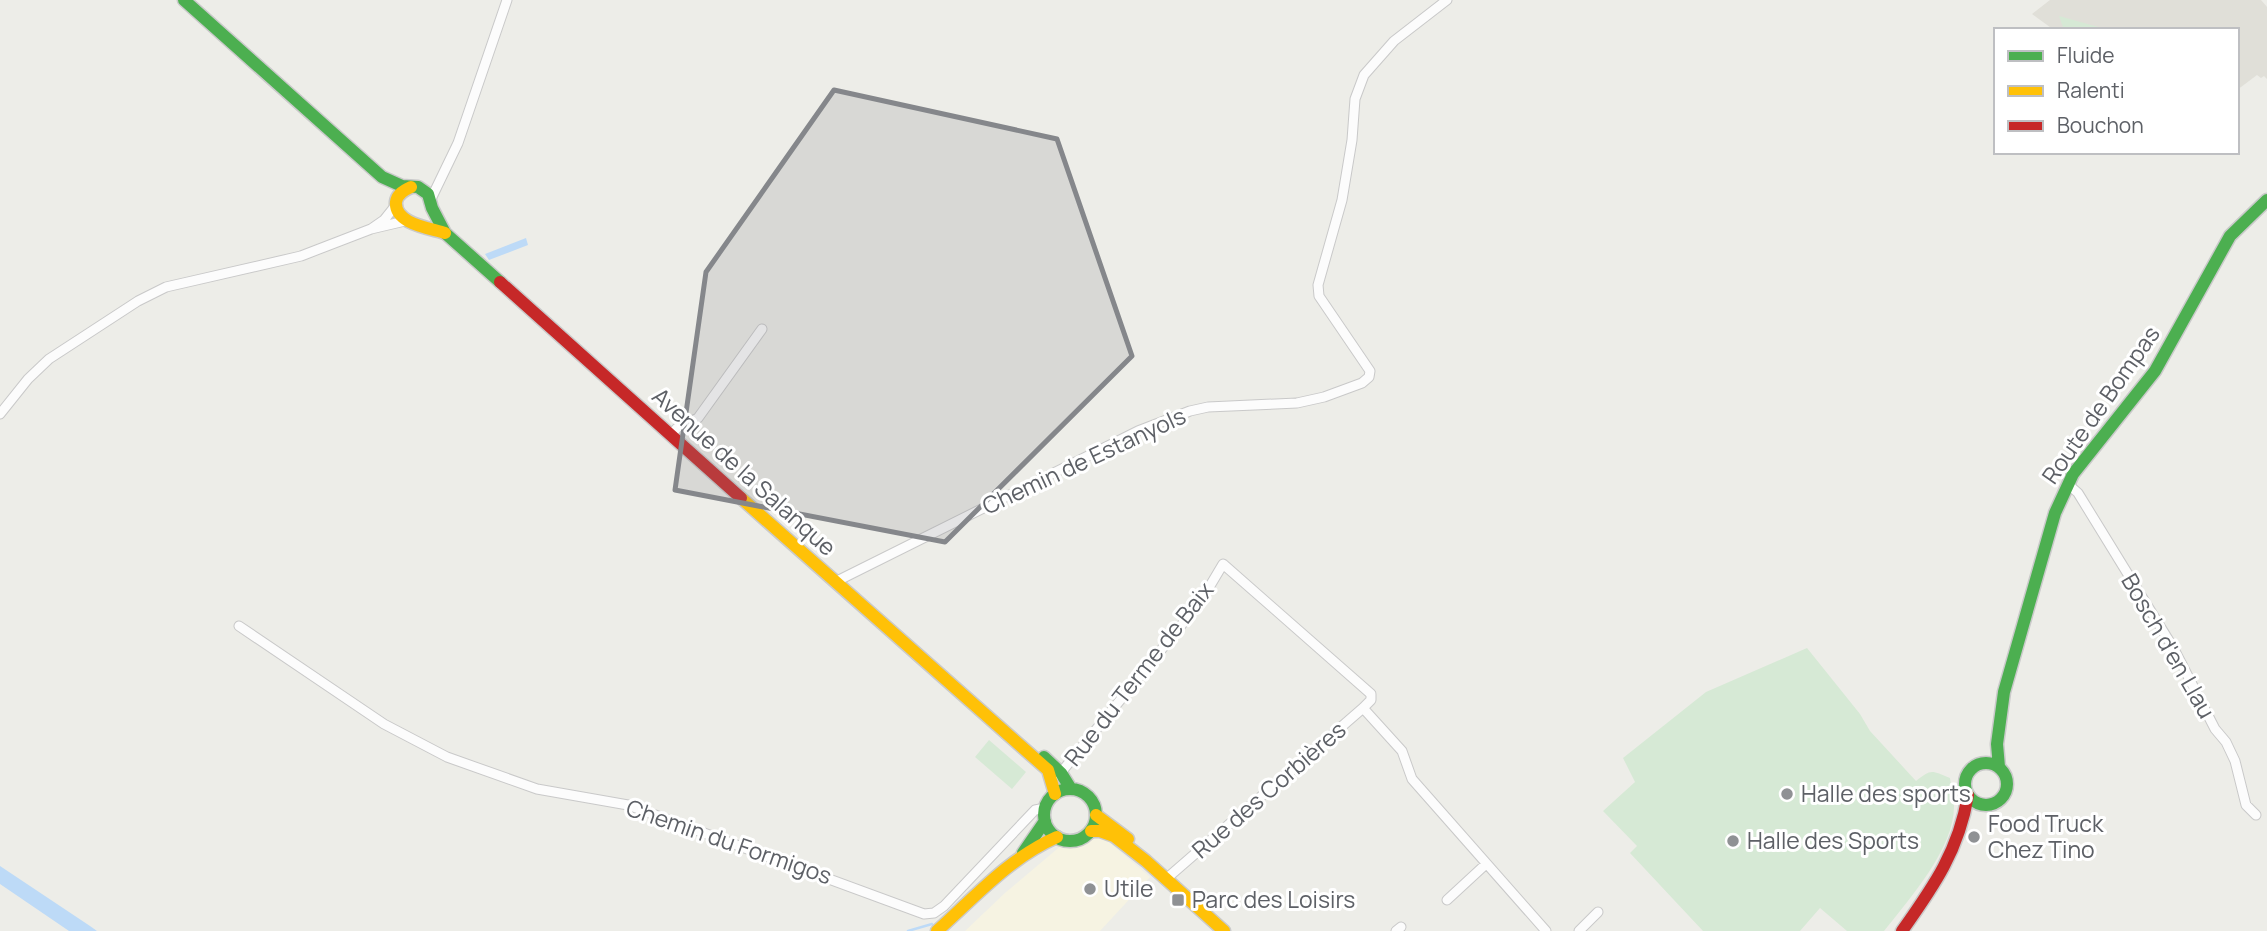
<svg xmlns="http://www.w3.org/2000/svg" width="2267" height="931" viewBox="0 0 2267 931" font-family="Manrope,sans-serif">
<style>
.commercial{fill:#f6f3e2}
.education{fill:#e0dfd8}
.green{fill:#d6e9d5}
.water{fill:#bddaf7}
.lines{fill:none;stroke-linecap:round;stroke-linejoin:round}
.stream{stroke:#bddaf7;stroke-width:2.5}
.street-casing{stroke:#c9c9c9;stroke-width:11}
.fast-casing{stroke:#cacaca;stroke-width:15}
.slow-casing{stroke:#cacaca;stroke-width:15}
.jam-casing{stroke:#cacaca;stroke-width:15}
.street{stroke:#fcfcfc;stroke-width:9}
.fast{stroke:#4caf50;stroke-width:12}
.slow{stroke:#ffc107;stroke-width:12}
.jam{stroke:#c62828;stroke-width:12}
.marked{fill:#85878b;fill-opacity:0.2;stroke:#85878b;stroke-width:5;stroke-linejoin:round}
.poi-dot{fill:#8f9194;stroke:#fff;stroke-width:2.5}
.labels{text-anchor:middle;stroke-width:6;stroke-linejoin:round;paint-order:stroke}
.street-label{font-size:23px;fill:#5d6066;stroke:#fff}
.poi-label{font-size:23px;fill:#5d6066;stroke:#fff;text-anchor:start}
</style>
<rect width="100%" height="100%" fill="#edede8"/>
<!-- commercial -->
<path class="commercial" d="M 1103,837 L 1150,877 L 1100,931 L 965,931 L 1005,893 L 1063,844 Z"/>
<!-- education -->
<path class="education" d="M 2050,0 L 2261,0 L 2267,7 L 2267,79 L 2264,76 L 2261,78 L 2257,75 L 2237,90 L 2237,30 L 2054,30 L 2032,14 Z"/>
<!-- green -->
<path class="green" d="M 2059,16 L 2109,30 L 2064,30 Z
M 1807,648 L 1860,714 L 1870,731 L 1916,781 C 1931,769 1931,770 1950,778 C 1951,787 1954,797 1954,805 C 1955,848 1909,899 1884,931 L 1847,931 L 1820,908 L 1800,931 L 1703,931 L 1630,853 L 1637,846 L 1603,811 L 1635,782 L 1623,758 L 1706,692 Z
M 989,740 L 1026,772 L 1012,789 L 975,757 Z"/>
<!-- water -->
<path class="water" d="M 526,238 L 528,245 L 489,260 L 485,254 Z
M 0,866 L 90,926 L 97,931 L 69,931 L 0,884 Z"/>
<g class="lines">
<!-- stream -->
<path class="stream" d="M 908,931 L 932,924"/>
<!-- street casing -->
<g class="street-casing">
<path id="street" d="M 431,199 L 458,143 L 507,0
M 396,205 L 384,220 L 371,229 L 405,221
M 0,414 L 28,379 L 49,359 L 138,301 L 166,287 L 301,256 L 371,229
M 671,435 L 677,428 L 698,418 L 762,329
M 2068,484 L 2078,493 L 2174,649 L 2215,729 L 2226,742 L 2235,761 L 2246,805 L 2256,815
M 835,582 L 1138,431 L 1190,411 L 1208,407 L 1297,403 L 1324,397 L 1362,383 L 1369,377 L 1370,371 L 1319,296 L 1318,285 L 1342,200 L 1352,140 L 1355,99 L 1364,75 L 1394,41 L 1447,0
M 239,626 L 384,724 L 447,757 L 537,789 L 628,805 L 924,914 L 934,913 L 944,906 L 1035,810 L 1045,808
M 1363,708 L 1402,751 L 1412,779 L 1546,931
M 1059,775 L 1201,601 L 1223,564 L 1371,694 L 1371,700 L 1363,708 L 1166,879
M 1447,900 L 1486,864
M 1396,931 L 1401,927
M 1579,931 L 1598,912"/>
</g>
<!-- fast casing -->
<g class="fast-casing">
<path id="fast" d="M 184,0 L 382,177 L 402,186 L 418,187 L 428,194 L 432,208 L 445,233 L 500,282
M 1044,757 L 1061,773 L 1071,789
M1965 784a21 21 0 1 1 42 0a21 21 0 1 1-42 0Z
M 1999,767 L 1997,744 L 2004,692 L 2055,513 L 2073,474 L 2155,371 L 2230,236 L 2267,200
M1044 815a26 26 0 1 1 52 0a26 26 0 1 1-52 0Z
M 1023,853 L 1045,821"/>
</g>
<!-- slow casing -->
<g class="slow-casing">
<path id="slow" d="M 411,187 C 404,190 397,194 396,202 C 394,224 430,228 445,233
M 741,498 L 1048,770 L 1055,794
M 1096,815 L 1128,839
M 1091,831 L 1100,831 L 1114,836 L 1146,861 L 1224,931
M 937,931 C 975,897 1009,858 1057,837"/>
</g>
<!-- jam casing -->
<g class="jam-casing">
<path id="jam" d="M 500,282 L 741,498
M 1902,931 C 1934,886 1959,850 1968,795"/>
</g>
<!-- street -->
<use href="#street" class="street"/>
<!-- fast -->
<use href="#fast" class="fast"/>
<!-- slow -->
<use href="#slow" class="slow"/>
<!-- jam -->
<use href="#jam" class="jam"/>
</g>
<!-- marked area -->
<path class="marked" d="M 834,90 L 1057,139 L 1132,356 L 945,542 L 675,490 L 706,272 Z"/>
<!-- markers -->
<g class="poi-dot">
<circle cx="1787" cy="794" r="7"/>
<circle cx="1974" cy="837" r="7"/>
<circle cx="1733" cy="841" r="7"/>
<circle cx="1090" cy="889" r="7"/>
<rect x="1171" y="893" width="14" height="14" rx="3.5"/>
</g>
<g class="labels">
<!-- street labels -->
<g class="street-label">
<text transform="translate(2101 405) rotate(-55)" y="8">Route de Bompas</text>
<text transform="translate(1084 461) rotate(-25)" y="8">Chemin de Estanyols</text>
<text transform="translate(744 472) rotate(42)" y="8">Avenue de la Salanque</text>
<text transform="translate(2168 646) rotate(60)" y="8">Bosch d'en Llau</text>
<text transform="translate(1139 674) rotate(-52)" y="8">Rue du Terme de Baix</text>
<text transform="translate(1269 790) rotate(-41)" y="8">Rue des Corbières</text>
<text transform="translate(729 842) rotate(19)" y="8">Chemin du Formigos</text>
</g>
<!-- poi labels -->
<g class="poi-label">
<text x="1801" y="802">Halle des sports</text>
<text x="1988" y="832">Food Truck<tspan x="1988" dy="26">Chez Tino</tspan></text>
<text x="1747" y="849">Halle des Sports</text>
<text x="1104" y="897">Utile</text>
<text x="1192" y="908">Parc des Loisirs</text>
</g>
</g>
<!-- legend -->
<rect x="1994" y="28" width="245" height="126" fill="#ffffff" stroke="#bebfc2" stroke-width="2"/>
<rect x="2008" y="51" width="35" height="10" fill="#4caf50" stroke="#bebfc2" stroke-width="2"/>
<text x="2057" y="63" font-size="21" fill="#5d6066">Fluide</text>
<rect x="2008" y="86" width="35" height="10" fill="#ffc107" stroke="#bebfc2" stroke-width="2"/>
<text x="2057" y="98" font-size="21" fill="#5d6066">Ralenti</text>
<rect x="2008" y="121" width="35" height="10" fill="#c62828" stroke="#bebfc2" stroke-width="2"/>
<text x="2057" y="133" font-size="21" fill="#5d6066">Bouchon</text>
</svg>
